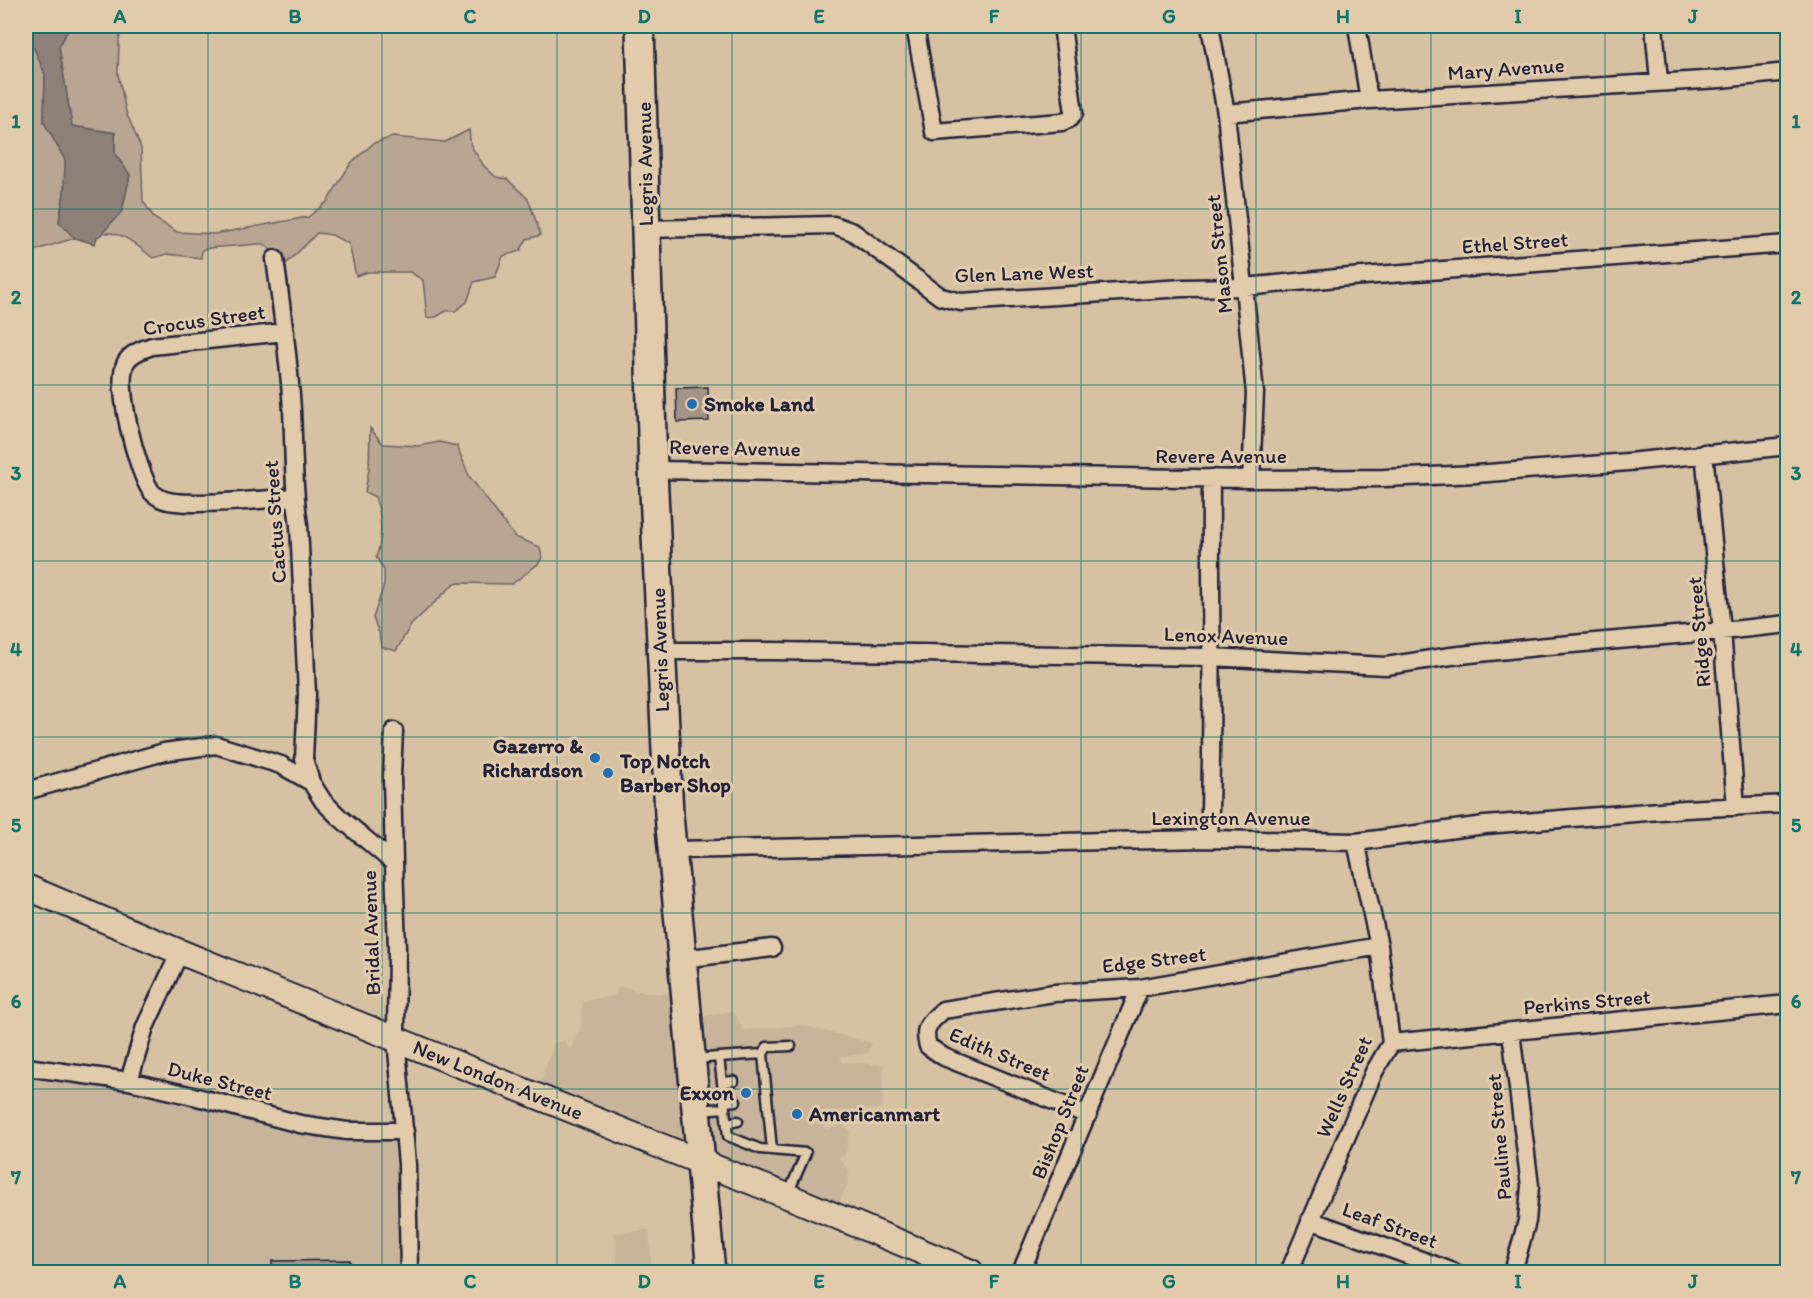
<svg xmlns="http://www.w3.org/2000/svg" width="1813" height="1298" viewBox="0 0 1813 1298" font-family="Itim,sans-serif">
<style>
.built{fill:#c7b49a}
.green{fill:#b8a692;stroke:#6d6466;stroke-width:1.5}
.water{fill:#8f817a;stroke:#635b61;stroke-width:1.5}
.building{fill:#a49486;stroke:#22223b;stroke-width:1.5}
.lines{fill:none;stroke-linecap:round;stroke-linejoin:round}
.lane-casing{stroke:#22223b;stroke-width:13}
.street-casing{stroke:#22223b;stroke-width:21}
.secondary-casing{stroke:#22223b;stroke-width:28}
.primary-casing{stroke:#22223b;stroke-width:32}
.lane{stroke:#e1cbaa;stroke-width:8}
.street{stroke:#e1cbaa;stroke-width:16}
.secondary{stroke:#e1cbaa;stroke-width:24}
.primary{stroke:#e1cbaa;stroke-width:27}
.grid{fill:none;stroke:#0f766e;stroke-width:1.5;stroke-opacity:0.55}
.poi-dot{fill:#1f6fb2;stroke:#e1cbaa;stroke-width:2}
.labels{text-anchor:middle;stroke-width:6;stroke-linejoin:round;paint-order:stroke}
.street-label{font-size:21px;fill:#22223b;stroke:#e1cbaa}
.poi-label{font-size:21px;font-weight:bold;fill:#22223b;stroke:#e1cbaa;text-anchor:start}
.neatline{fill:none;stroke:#0f766e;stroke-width:2}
.grid-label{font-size:20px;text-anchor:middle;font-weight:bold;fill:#0f766e}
</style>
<rect width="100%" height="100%" fill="#d6c1a3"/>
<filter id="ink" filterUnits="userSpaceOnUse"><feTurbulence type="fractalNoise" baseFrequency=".0167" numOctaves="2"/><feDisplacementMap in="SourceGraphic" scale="12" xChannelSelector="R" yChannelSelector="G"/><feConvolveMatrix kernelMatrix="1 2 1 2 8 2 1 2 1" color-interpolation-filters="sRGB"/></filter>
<g filter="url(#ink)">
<!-- built -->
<path class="built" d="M 619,986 L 647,993 L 683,994 L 691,1019 L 732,1011 L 737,1016 L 742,1030 L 801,1025 L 872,1043 L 868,1053 L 840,1057 L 842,1062 L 884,1065 L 882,1108 L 846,1111 L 823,1127 L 826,1130 L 842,1123 L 850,1132 L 845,1155 L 839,1158 L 849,1170 L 848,1184 L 833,1214 L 536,1095 L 554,1043 L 564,1041 L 570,1049 L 581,1026 L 582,1004 L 589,1000 L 614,996 Z
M 26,1067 L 302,1124 L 408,1131 L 413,1272 L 35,1272 L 26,1259 Z
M 649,1230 L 652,1272 L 618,1272 L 615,1233 Z"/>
<!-- green -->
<path class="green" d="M 70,26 L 122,26 L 119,40 L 118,74 L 126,112 L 141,148 L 143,201 L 154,218 L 177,232 L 214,234 L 308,217 L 327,202 L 351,163 L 374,143 L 393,137 L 445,142 L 469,130 L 471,146 L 484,166 L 496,177 L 507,179 L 528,199 L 541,235 L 527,239 L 520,251 L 503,256 L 495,277 L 474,282 L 467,302 L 455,311 L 446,311 L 436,317 L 427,318 L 423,280 L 410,272 L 368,272 L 356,276 L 349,244 L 332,235 L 317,233 L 286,264 L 264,244 L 259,244 L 209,248 L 202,250 L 201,258 L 167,254 L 153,258 C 137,246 123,230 101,233 L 122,211 L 130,175 L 115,154 L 115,133 L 72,126 L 59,47 Z
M 34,47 L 45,74 L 44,122 L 65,160 L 64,194 L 59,221 L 75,238 L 30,252 L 26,258 L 26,48 Z
M 370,428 L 383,444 L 419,446 L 439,442 L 457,446 L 469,476 L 515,537 L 540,547 L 542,558 L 538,564 L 512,584 L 455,583 L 411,625 L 396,651 L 381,647 L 379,633 L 373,618 L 384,585 L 384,570 L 376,557 C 383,540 382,514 375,497 L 365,492 L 369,469 Z"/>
<!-- water -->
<path class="water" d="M 26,26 L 70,26 L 59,47 L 72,126 L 115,133 L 115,154 L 130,175 L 122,211 L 101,235 L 97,237 L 95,244 L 75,238 L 59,222 L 64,194 L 65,160 L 44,122 L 45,74 L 34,48 L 26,48 Z"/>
<!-- building -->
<path class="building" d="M 708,387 L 709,421 L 677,422 L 676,388 Z
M 350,1260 L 350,1272 L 272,1272 L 272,1261 Z"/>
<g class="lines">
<!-- lane casing -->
<g class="lane-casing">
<path id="lane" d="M 763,1054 L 767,1047 L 791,1046
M 719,1057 L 763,1054 L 772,1150
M 694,1059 L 719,1057 L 725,1108
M 722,1082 L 734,1081
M 724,1102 L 736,1101
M 699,1110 L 725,1108 L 728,1136 L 760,1149 L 806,1153 L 788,1194
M 727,1123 L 738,1121"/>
</g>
<!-- street casing -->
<g class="street-casing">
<path id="street" d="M 915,26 L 934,132 L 1062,122 L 1069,119 L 1074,113 L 1062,26
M 1210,26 L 1226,113 L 1255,393 L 1251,479
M 1357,26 L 1369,100
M 1654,26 L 1659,81
M 1226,113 L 1369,100 L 1720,79 L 1788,72
M 646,229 L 834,225 L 853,232 L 941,297 L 961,302 L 1183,288 L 1245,287 L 1337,278 L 1788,244
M 275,259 C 282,309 289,359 292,410 C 294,449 293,487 299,525 L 307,694 L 304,759 L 311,782
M 285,332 L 152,346 C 143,349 131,353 126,362 C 114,383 137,471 151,491 C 153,494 158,497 162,499 C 180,508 270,499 294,497
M 1704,453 L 1722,631 L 1736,807
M 653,470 L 1251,479 L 1384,478 L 1476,474 L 1628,462 L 1788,446
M 660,651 L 771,651 L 1211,657 L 1386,666 L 1451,656 L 1537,647 L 1722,631 L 1788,624
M 26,791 L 164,752 L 216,745 L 281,765 L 311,782 L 323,801 L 338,816 L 394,863 L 397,949 L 396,1038 L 407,1164 L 409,1272
M 1209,839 C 1214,719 1210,598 1211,478
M 672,850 L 1209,839 L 1356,842 L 1485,825 L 1685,809 L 1788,804
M 394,863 L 392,776 L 394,731
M 682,959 L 772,948
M 1511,1032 L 1530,1186 L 1527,1221 L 1513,1272
M 1391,1043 L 1788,1004
M 26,1067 L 129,1081 L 197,1097 L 300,1124 L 347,1131 L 405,1131
M 129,1081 L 145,1027 L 180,952
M 1088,1115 L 944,1057 L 928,1046 C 922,1026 930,1023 943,1010 L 1054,993 L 1140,988 L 1379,946
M 1310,1220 L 1454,1272
M 1021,1272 L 1140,988
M 1289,1272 L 1374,1072 L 1391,1043 L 1379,946 L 1356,842"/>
</g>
<!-- secondary casing -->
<g class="secondary-casing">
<path id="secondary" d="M 26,887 L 180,952 L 668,1149 L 795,1199 L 971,1272"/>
</g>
<!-- primary casing -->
<g class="primary-casing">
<path id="primary" d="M 640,26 L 653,470 L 669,815 L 711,1272"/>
</g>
<!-- lane -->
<use href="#lane" class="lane"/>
<!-- street -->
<use href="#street" class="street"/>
<!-- secondary -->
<use href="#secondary" class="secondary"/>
<!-- primary -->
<use href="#primary" class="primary"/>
</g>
</g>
<!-- grid -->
<path class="grid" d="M 208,26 L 208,1272M 382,26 L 382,1272M 557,26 L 557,1272M 732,26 L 732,1272M 906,26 L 906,1272M 1081,26 L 1081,1272M 1256,26 L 1256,1272M 1431,26 L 1431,1272M 1605,26 L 1605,1272M 26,209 L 1788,209M 26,385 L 1788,385M 26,561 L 1788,561M 26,737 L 1788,737M 26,913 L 1788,913M 26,1089 L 1788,1089"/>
<!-- markers -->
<g class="poi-dot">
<circle cx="692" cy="404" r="6"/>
<circle cx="595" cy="758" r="6"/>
<circle cx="608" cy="773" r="6"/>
<circle cx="746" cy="1093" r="6"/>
<circle cx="797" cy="1114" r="6"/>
</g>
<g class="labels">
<!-- street labels -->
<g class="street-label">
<text transform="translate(1506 69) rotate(-4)" y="7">Mary Avenue</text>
<text transform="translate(645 164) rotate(-91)" y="7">Legris Avenue</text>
<text transform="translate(1515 243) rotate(-4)" y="7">Ethel Street</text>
<text transform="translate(1219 254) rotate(-96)" y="7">Mason Street</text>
<text transform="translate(1024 273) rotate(-2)" y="7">Glen Lane West</text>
<text transform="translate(204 320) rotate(-8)" y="7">Crocus Street</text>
<text transform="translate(735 448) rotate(1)" y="7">Revere Avenue</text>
<text x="1221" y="463">Revere Avenue</text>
<text transform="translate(275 522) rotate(-94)" y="7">Cactus Street</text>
<text transform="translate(1699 632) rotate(-95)" y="7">Ridge Street</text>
<text transform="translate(1226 636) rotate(2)" y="7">Lenox Avenue</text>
<text transform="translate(660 650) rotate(-92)" y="7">Legris Avenue</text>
<text x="1231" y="825">Lexington Avenue</text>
<text transform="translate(371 933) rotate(-92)" y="7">Bridal Avenue</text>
<text transform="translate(1154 960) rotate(-7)" y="7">Edge Street</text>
<text transform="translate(1587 1002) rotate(-5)" y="7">Perkins Street</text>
<text transform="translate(1000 1054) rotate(23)" y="7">Edith Street</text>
<text transform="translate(498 1080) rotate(22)" y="7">New London Avenue</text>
<text transform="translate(220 1081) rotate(14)" y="7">Duke Street</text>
<text transform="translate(1344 1087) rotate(-66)" y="7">Wells Street</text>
<text transform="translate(1060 1122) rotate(-68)" y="7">Bishop Street</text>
<text transform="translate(1499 1137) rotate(-95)" y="7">Pauline Street</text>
<text transform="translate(1390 1225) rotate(20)" y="7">Leaf Street</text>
</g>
<!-- poi labels -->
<g class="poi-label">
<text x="704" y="411">Smoke Land</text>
<text x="583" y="753" text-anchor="end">Gazerro &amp;<tspan x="583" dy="24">Richardson</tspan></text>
<text x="620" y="768">Top Notch<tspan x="620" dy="24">Barber Shop</tspan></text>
<text x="734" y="1100" text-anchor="end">Exxon</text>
<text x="809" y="1121">Americanmart</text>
</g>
</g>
<!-- margin -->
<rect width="1813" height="1298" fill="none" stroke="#e1cbaa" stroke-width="66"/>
<rect x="33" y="33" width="1747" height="1232" class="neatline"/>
<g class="grid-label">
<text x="120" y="23">A</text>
<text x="295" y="23">B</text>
<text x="470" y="23">C</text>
<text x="644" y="23">D</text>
<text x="819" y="23">E</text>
<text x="994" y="23">F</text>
<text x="1169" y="23">G</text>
<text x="1343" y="23">H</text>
<text x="1518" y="23">I</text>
<text x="1693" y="23">J</text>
<text x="16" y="128">1</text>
<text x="1796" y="128">1</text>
<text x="16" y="304">2</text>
<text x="1796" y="304">2</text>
<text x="16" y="480">3</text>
<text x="1796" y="480">3</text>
<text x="16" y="656">4</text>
<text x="1796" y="656">4</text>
<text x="16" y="832">5</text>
<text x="1796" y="832">5</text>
<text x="16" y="1008">6</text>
<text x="1796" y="1008">6</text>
<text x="16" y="1184">7</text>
<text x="1796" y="1184">7</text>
<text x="120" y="1288">A</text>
<text x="295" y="1288">B</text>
<text x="470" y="1288">C</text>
<text x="644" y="1288">D</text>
<text x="819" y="1288">E</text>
<text x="994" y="1288">F</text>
<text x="1169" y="1288">G</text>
<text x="1343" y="1288">H</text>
<text x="1518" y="1288">I</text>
<text x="1693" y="1288">J</text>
</g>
</svg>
